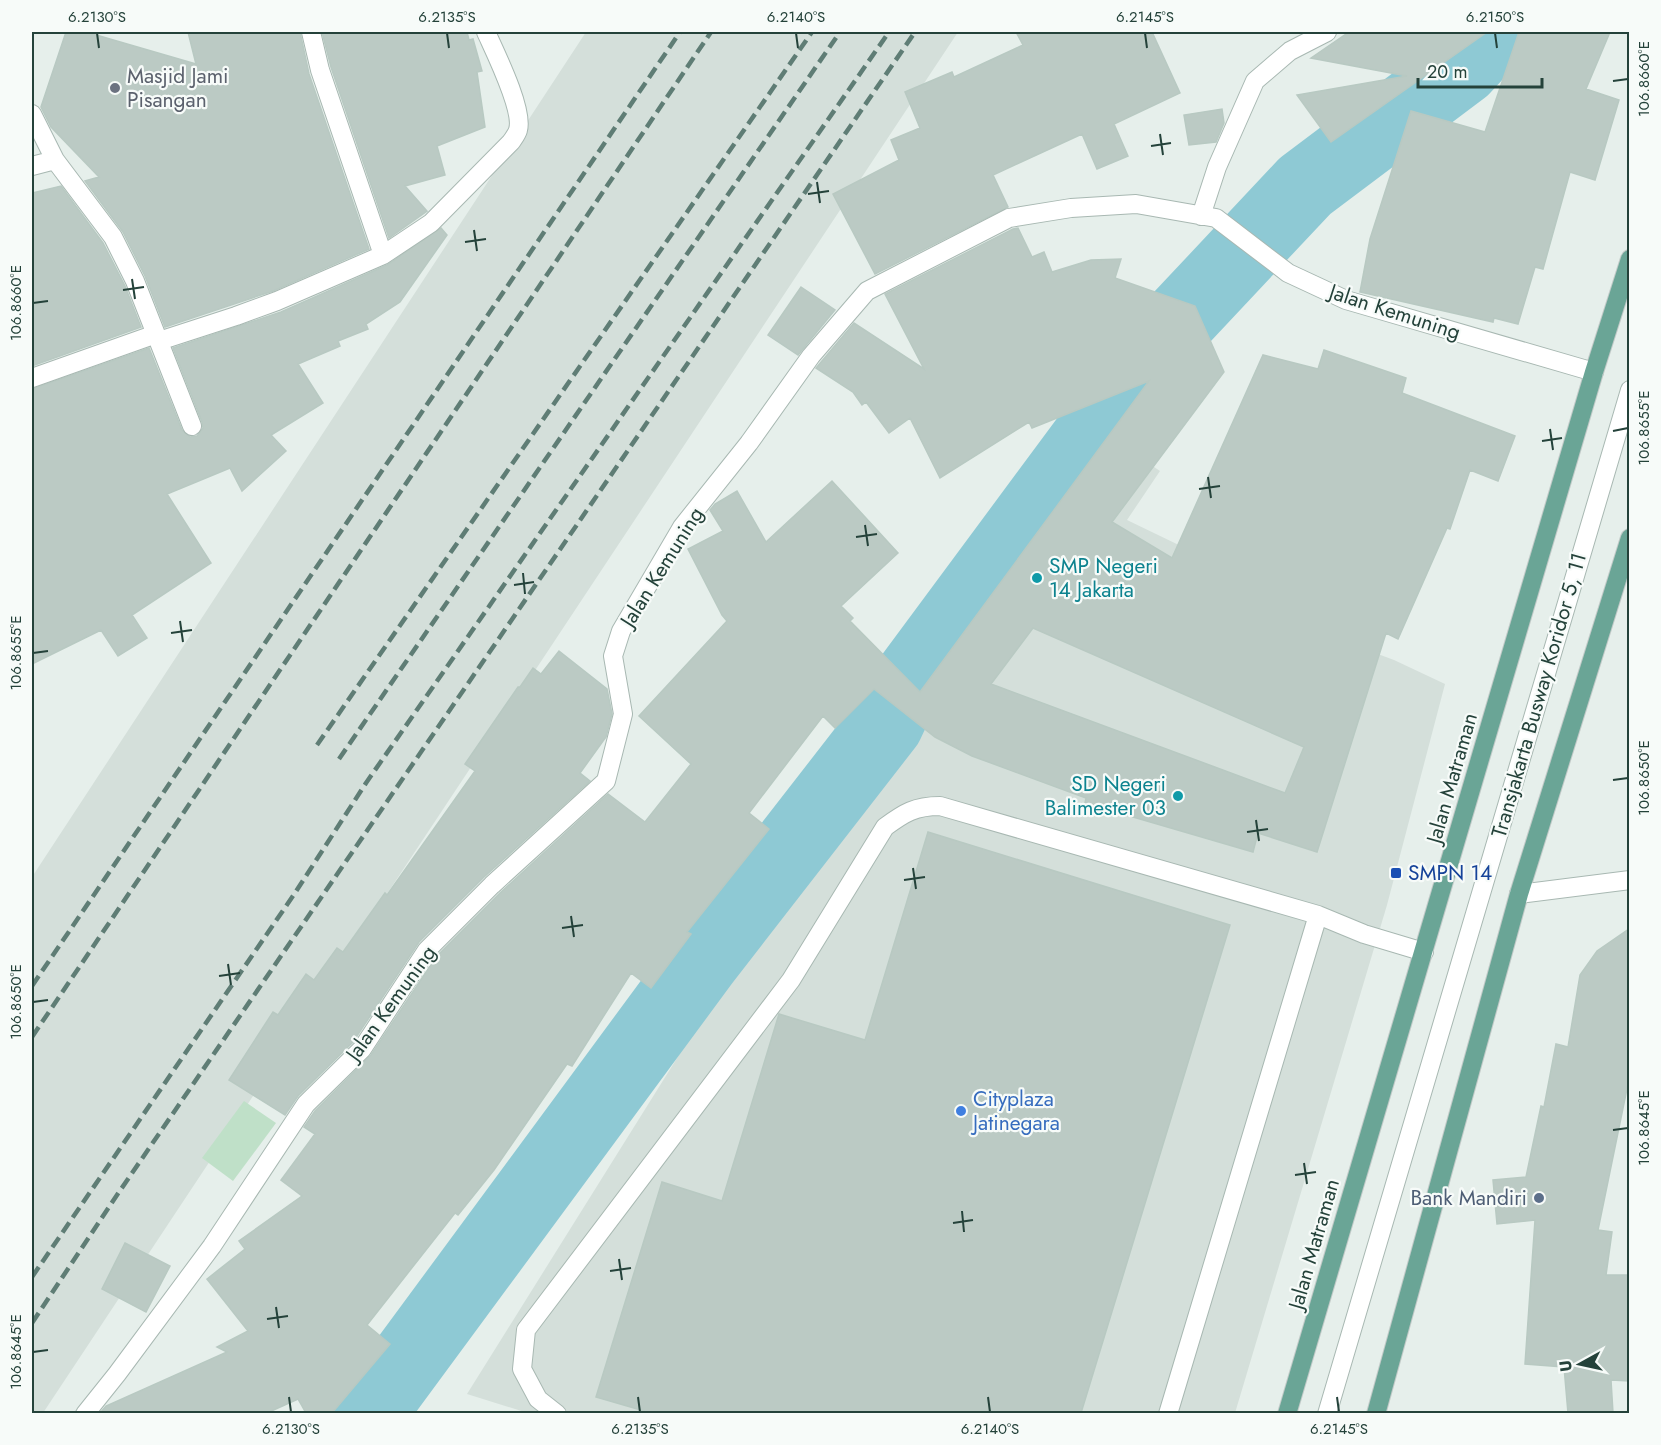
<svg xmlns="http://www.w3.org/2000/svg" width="1661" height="1445" viewBox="0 0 1661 1445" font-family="Jost,sans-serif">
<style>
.built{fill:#d4dfda}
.green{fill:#bfe0c8}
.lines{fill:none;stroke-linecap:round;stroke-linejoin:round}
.river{stroke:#8ec9d4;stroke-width:75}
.building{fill:#bbcac4;stroke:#b8c9c2;stroke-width:1.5;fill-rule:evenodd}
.lane-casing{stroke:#a8b8b2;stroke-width:20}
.street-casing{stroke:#a8b8b2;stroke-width:20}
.primary-casing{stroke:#c2cac8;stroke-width:20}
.lane{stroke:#fff;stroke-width:18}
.street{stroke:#fff;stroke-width:18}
.primary{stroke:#6aa596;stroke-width:18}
.rail{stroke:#5f7d75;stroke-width:4.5;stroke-dasharray:12 6;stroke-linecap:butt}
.ticks{fill:none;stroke:#24423a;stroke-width:2}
.worship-dot{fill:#6b7280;stroke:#f7fbf9;stroke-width:2}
.culture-dot{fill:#0f9aa8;stroke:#f7fbf9;stroke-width:2}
.transit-dot{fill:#1a4fb4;stroke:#f7fbf9;stroke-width:2}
.shop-dot{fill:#3f7fe0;stroke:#f7fbf9;stroke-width:2}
.service-dot{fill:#5c6f8a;stroke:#f7fbf9;stroke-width:2}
.labels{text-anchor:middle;stroke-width:4.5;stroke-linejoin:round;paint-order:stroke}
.worship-label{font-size:21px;fill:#5b616d;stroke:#f7fbf9;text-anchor:start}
.street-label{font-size:21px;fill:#24423a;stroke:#f7fbf9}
.culture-label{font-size:21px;fill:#0d838f;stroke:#f7fbf9;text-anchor:start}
.transit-label{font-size:21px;fill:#164399;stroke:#f7fbf9;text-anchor:start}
.shop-label{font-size:21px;fill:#366cbe;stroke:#f7fbf9;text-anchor:start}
.service-label{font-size:21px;fill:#4e5e75;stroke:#f7fbf9;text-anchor:end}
.neatline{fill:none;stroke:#24423a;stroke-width:2}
.ticks-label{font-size:15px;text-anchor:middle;fill:#24423a}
</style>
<rect width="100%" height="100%" fill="#e6efeb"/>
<!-- built -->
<path class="built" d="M 586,32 L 958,32 L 43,1413 L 32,1414 L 32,877 Z
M 1102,432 L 1160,471 L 1127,520 L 1340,623 L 1343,641 L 1394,660 L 1445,684 L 1387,905 L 1235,1413 L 531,1414 L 467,1394 L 886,724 Z"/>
<!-- green -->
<path class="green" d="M 244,1101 L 276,1123 L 233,1181 L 202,1158 Z"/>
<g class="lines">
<!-- river -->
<path class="river" d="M 368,1414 L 702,961 L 886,724 L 901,692 L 1167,333 L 1305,186 L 1462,68 L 1492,36 L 1494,32"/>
</g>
<!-- building -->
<path class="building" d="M 66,32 L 86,32 L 196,64 L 188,32 L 300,32 L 309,74 L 369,249 L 273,291 L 165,327 L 145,276 L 123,232 L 85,181 L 99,177 L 51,127 L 41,107 Z
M 322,32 L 467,32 L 469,40 L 473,39 L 482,71 L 477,72 L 485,127 L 437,146 L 445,175 L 405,186 L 427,211 L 389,238 L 331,67 Z
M 1016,32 L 1152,32 L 1180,93 L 1114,124 L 1128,156 L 1097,169 L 1082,134 L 993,175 L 1008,207 L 875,274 L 833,194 L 899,160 L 891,140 L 920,128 L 905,92 L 952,72 L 954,77 L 1023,45 Z
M 1349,32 L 1487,32 L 1331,142 L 1297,95 L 1407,76 L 1311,58 Z
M 1519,32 L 1610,32 L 1586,89 L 1619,100 L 1595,180 L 1570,172 L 1543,269 L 1535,267 L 1518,324 L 1494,318 L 1493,322 L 1360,292 L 1370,239 L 1411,111 L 1485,132 Z
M 1222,109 L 1224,123 L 1216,142 L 1189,145 L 1184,115 Z
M 61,186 L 103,243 L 125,286 L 141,327 L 32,366 L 32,193 Z
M 441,228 L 447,235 L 400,302 L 366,324 L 368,329 L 338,341 L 340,346 L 298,364 L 323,403 L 271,435 L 286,451 L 242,491 L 230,468 L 167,494 L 211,563 L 132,615 L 147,638 L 118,656 L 101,630 L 32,664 L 32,389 L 149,348 L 182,430 L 190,437 L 197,436 L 203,428 L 202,422 L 173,348 L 281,312 L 387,265 Z
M 1018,228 L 1032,257 L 1044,252 L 1052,272 L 1091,260 L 1121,259 L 1115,278 L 1195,306 L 1224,372 L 1112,522 L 1172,558 L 1263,355 L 1318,369 L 1324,350 L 1406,378 L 1402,393 L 1515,436 L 1498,481 L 1470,470 L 1450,529 L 1447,528 L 1398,639 L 1386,633 L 1317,852 L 1258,833 L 1253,852 L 1085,803 L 1086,798 L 972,756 L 935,737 L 874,689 L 835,728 L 823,716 L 749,813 L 769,829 L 687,932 L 691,934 L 651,988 L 631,973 L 572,1066 L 567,1064 L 494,1170 L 458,1215 L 455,1213 L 367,1325 L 390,1344 L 332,1413 L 306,1413 L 298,1399 L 267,1413 L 100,1413 L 106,1406 L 227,1352 L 217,1347 L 248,1331 L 207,1279 L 245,1249 L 239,1241 L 302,1196 L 281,1180 L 315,1134 L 304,1127 L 315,1111 L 371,1055 L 436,957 L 500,893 L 608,794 L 645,822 L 691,764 L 639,716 L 727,621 L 722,615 L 688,549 L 723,531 L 710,510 L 715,504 L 737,491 L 766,542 L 832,481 L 898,553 L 841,606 L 853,618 L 850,621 L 920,692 L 1149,381 L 1032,428 L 1029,422 L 940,478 L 910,418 L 889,433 L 866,402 L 862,405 L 853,392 L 816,368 L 854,323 L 924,369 L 885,294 L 1013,229 ZM 1033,628 L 1304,747 L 1285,793 L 991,684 Z
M 801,287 L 835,310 L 798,355 L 768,335 Z
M 559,651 L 607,689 L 612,714 L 606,737 L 580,773 L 590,781 L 484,877 L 419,942 L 353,1042 L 298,1096 L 285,1115 L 229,1080 L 273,1012 L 278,1015 L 306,974 L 314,980 L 337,948 L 343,952 L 385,893 L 387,895 L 475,771 L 465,764 L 518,687 L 520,687 L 533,668 L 541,674 Z
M 928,832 L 1230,925 L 1081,1413 L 651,1413 L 596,1397 L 662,1182 L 722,1201 L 779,1014 L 865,1040 Z
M 1629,929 L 1629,1079 L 1598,1230 L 1612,1232 L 1606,1275 L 1629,1275 L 1629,1381 L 1611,1380 L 1613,1413 L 1568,1413 L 1564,1367 L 1525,1364 L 1535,1220 L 1497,1224 L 1493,1180 L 1526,1177 L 1541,1106 L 1544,1107 L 1556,1044 L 1568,1047 L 1580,975 L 1597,951 Z
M 125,1243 L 170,1266 L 146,1312 L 102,1289 Z"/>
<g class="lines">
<!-- lane casing -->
<g class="lane-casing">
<path id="lane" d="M 557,1414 L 538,1399 L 522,1369 L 526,1330 L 791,980 L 885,827 C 904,813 915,806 940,806 L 1318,915
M 1168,1414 L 1318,915 L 1364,934 L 1424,952
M 1327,1414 L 1630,390"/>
</g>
<!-- street casing -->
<g class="street-casing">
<path id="street" d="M 311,32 L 320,70 L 383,255
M 32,114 L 55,160 L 113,237 L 135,281 L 192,426
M 32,166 L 55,160
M 1201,216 L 1217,167 L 1255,81 L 1290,51 L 1327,32
M 159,341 L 236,316 L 277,301 L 383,255 L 431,223 L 511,142 C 513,139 517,134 518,130 C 524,110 495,52 486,32
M 32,378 L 156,334
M 1519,894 L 1630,880
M 85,1414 L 117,1374 L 212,1246 L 306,1104 L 362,1049 L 427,950 L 492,885 L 606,781 L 623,714 L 613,656 L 621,631 L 682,527 L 749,443 L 811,356 L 867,291 L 1009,218 L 1071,208 L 1136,204 L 1216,218 L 1288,273 L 1346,300 L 1594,372"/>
</g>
<!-- primary casing -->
<g class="primary-casing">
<path id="primary" d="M 1287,1414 L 1594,372 L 1630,259
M 1376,1414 L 1519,894 L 1630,538"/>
</g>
<!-- lane -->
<use href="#lane" class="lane"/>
<!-- street -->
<use href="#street" class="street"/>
<!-- primary -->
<use href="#primary" class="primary"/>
<!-- rail -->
<path class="rail" d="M 317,745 L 812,32
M 339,759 L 840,32
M 32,986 L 680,32
M 32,1037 L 711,32
M 32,1277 L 295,893 L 366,783 L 889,32
M 32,1323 L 117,1195 L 915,32"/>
</g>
<!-- ticks -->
<path class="ticks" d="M 97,33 L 99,48M 447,33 L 449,48M 796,33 L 798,48M 1145,33 L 1147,48M 1495,33 L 1497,48M 1613,81 L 1628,79M 1160,134 L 1163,155M 1151,146 L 1171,143M 817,182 L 820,203M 808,194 L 829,191M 474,230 L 477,251M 465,242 L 486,239M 132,279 L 135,299M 123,290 L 144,287M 33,303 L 48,301M 1550,429 L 1553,450M 1613,431 L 1628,428M 1542,441 L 1562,438M 1208,477 L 1211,498M 1199,489 L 1220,486M 865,525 L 868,546M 856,537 L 877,534M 523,573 L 525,594M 514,585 L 534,582M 180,621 L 183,642M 171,633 L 192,630M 33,653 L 48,651M 1613,780 L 1628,778M 1256,820 L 1259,841M 1247,832 L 1268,829M 913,868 L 916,889M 904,880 L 925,877M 571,916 L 574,937M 562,928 L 583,925M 228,964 L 231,985M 219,976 L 240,973M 33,1002 L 48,1000M 1613,1130 L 1628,1128M 1304,1163 L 1307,1184M 1295,1175 L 1316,1172M 962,1211 L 964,1232M 953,1223 L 973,1220M 619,1259 L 622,1280M 610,1271 L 631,1268M 276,1307 L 279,1328M 267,1319 L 288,1316M 33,1352 L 48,1350M 289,1397 L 291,1412M 638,1397 L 640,1412M 988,1397 L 990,1412M 1337,1397 L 1339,1412"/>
<!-- markers -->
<circle class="worship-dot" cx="115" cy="88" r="6"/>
<g class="culture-dot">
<circle cx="1037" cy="578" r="6"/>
<circle cx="1178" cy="796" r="6"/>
</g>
<rect class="transit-dot" x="1390" y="867" width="12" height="12" rx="3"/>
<circle class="shop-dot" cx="961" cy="1111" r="6"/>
<circle class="service-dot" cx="1539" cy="1198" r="6"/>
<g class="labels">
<!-- worship labels -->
<g class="worship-label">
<text x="127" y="83">Masjid Jami<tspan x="127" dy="24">Pisangan</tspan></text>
</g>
<!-- street labels -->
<g class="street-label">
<text transform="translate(1395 312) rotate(18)" y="7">Jalan Kemuning</text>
<text transform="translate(662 567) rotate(-58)" y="7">Jalan Kemuning</text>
<text transform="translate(1539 695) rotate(-74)" y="7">Transjakarta Busway Koridor 5, 11</text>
<text transform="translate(1452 778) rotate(-74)" y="7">Jalan Matraman</text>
<text transform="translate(391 1003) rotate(-54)" y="7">Jalan Kemuning</text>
<text transform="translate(1314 1244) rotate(-74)" y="7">Jalan Matraman</text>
</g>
<!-- culture labels -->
<g class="culture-label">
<text x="1049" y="573">SMP Negeri<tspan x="1049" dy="24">14 Jakarta</tspan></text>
<text x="1166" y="791" text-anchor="end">SD Negeri<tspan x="1166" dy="24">Balimester 03</tspan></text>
</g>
<!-- transit labels -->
<g class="transit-label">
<text x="1408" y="880">SMPN 14</text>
</g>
<!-- shop labels -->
<g class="shop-label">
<text x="973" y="1106">Cityplaza<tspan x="973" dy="24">Jatinegara</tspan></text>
</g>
<!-- service labels -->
<g class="service-label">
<text x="1527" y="1205">Bank Mandiri</text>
</g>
</g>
<!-- border -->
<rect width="1661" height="1445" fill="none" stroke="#f7fbf9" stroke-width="66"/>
<!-- north arrow -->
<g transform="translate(1580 1364) rotate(262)" stroke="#f7fbf9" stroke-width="4.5" paint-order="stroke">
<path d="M0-4.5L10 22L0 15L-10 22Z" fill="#24423a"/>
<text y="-9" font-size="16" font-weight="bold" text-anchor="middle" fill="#24423a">U</text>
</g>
<!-- scale -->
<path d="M1418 78v9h124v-9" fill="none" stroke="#24423a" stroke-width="3"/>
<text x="1427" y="78" font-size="18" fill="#24423a" stroke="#f7fbf9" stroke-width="4.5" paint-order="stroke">20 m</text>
<rect x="33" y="33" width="1595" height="1379" class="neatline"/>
<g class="ticks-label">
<text x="97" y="22">6.2130°S</text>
<text x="447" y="22">6.2135°S</text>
<text x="796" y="22">6.2140°S</text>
<text x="1145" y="22">6.2145°S</text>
<text x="1495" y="22">6.2150°S</text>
<text transform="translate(1644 79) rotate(-90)" y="5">106.8660°E</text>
<text transform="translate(16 303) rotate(-90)" y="5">106.8660°E</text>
<text transform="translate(1644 428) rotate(-90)" y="5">106.8655°E</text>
<text transform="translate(16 653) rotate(-90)" y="5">106.8655°E</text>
<text transform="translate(1644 778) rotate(-90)" y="5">106.8650°E</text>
<text transform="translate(16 1002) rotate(-90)" y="5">106.8650°E</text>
<text transform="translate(1644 1128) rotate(-90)" y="5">106.8645°E</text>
<text transform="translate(16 1352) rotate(-90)" y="5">106.8645°E</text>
<text x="291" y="1434">6.2130°S</text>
<text x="640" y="1434">6.2135°S</text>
<text x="990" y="1434">6.2140°S</text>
<text x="1339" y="1434">6.2145°S</text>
</g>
</svg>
